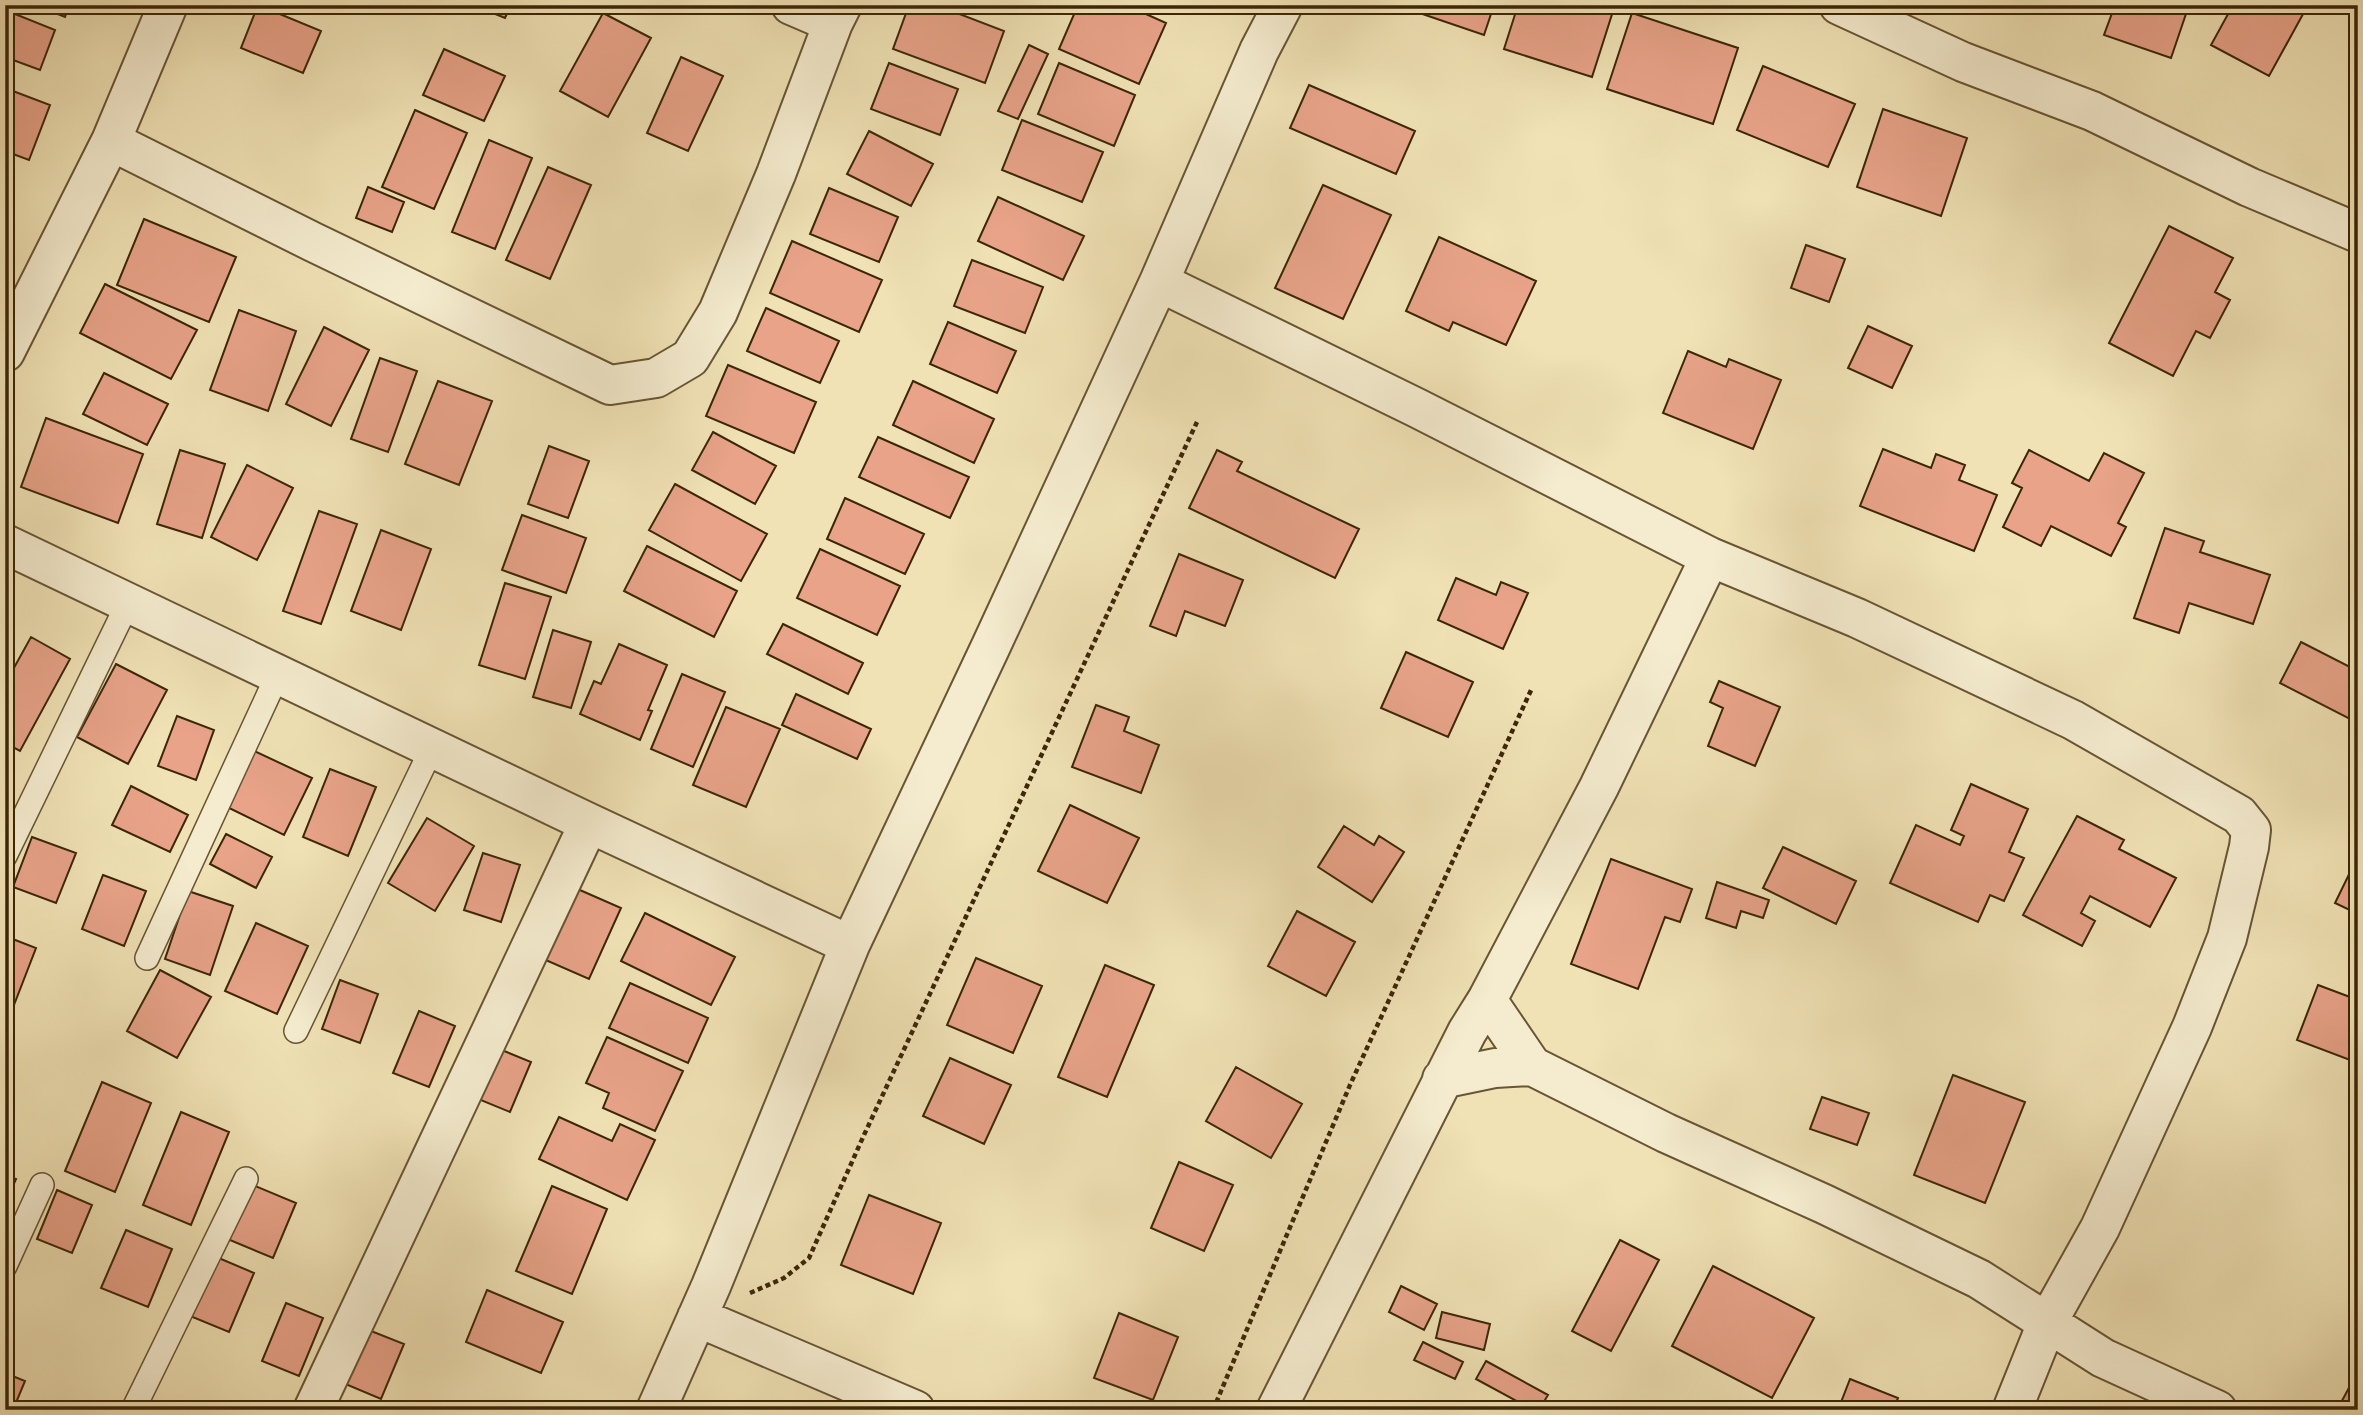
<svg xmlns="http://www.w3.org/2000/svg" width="2363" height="1415" viewBox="0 0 2363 1415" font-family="'IM FELL Double Pica',serif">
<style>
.building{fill:#e8a389;stroke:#3b2608;stroke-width:2}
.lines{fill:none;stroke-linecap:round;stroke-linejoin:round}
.service-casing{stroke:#685533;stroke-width:26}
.minor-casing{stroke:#685533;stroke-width:42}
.path{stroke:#3b2608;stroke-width:4.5;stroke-dasharray:5 3.5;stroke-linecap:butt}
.service{stroke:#f5eccf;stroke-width:23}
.minor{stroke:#f5eccf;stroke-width:38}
</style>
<rect width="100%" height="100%" fill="#f0e2b5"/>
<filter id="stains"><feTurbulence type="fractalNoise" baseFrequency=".00286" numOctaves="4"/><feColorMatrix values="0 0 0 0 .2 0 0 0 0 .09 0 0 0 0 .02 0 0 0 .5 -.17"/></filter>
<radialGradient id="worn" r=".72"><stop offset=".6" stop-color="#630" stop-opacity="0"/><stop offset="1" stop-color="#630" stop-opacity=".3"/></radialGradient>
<!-- building -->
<path class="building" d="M 35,5 L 69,5 L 65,17 Z
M 258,5 L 321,31 L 303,73 L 241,48 Z
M 473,5 L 511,5 L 505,18 Z
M 909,5 L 936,5 L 1004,31 L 985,83 L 893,49 Z
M 1078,5 L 1126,5 L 1166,23 L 1139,84 L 1059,49 Z
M 1396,5 L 1494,5 L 1484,35 Z
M 1518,5 L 1606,5 L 1614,8 L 1592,77 L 1504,49 Z
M 2115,5 L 2189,5 L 2171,58 L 2104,35 Z
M 2233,5 L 2308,5 L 2269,76 L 2211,45 Z
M 5,10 L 55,30 L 40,70 L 5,57 Z
M 603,13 L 651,38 L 608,117 L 560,91 Z
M 1632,13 L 1738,48 L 1713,124 L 1607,89 Z
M 1029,45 L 1048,54 L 1018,119 L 998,111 Z
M 444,49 L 505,76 L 484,121 L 423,95 Z
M 681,57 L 723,76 L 688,151 L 647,133 Z
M 889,63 L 958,89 L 940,135 L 871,109 Z
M 1059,63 L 1135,95 L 1114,146 L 1038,114 Z
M 1763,66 L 1855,104 L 1828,167 L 1737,130 Z
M 1309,85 L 1415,131 L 1396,174 L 1290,128 Z
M 5,88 L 50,105 L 29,160 L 5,151 Z
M 1883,109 L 1967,138 L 1941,216 L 1857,187 Z
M 415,110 L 467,133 L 434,209 L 382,187 Z
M 1022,120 L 1103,152 L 1082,202 L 1002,170 Z
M 869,131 L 933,164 L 911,206 L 847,174 Z
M 489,140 L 532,158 L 495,249 L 452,232 Z
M 548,167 L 591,185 L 550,279 L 506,260 Z
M 1323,185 L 1391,215 L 1343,319 L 1275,288 Z
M 368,187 L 404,202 L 392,232 L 356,218 Z
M 829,188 L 898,217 L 879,262 L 810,234 Z
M 998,197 L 1084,236 L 1063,280 L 978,241 Z
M 144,219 L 236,257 L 209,322 L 117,285 Z
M 2169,226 L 2233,258 L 2215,292 L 2230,300 L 2210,338 L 2196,331 L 2173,376 L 2109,343 Z
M 1439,237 L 1536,281 L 1506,345 L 1453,322 L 1449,331 L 1406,311 Z
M 792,241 L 882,280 L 859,332 L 770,293 Z
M 1806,245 L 1845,259 L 1829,302 L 1791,288 Z
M 972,260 L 1043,287 L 1025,333 L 954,306 Z
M 105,284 L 197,330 L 171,379 L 80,333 Z
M 766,308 L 839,341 L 820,383 L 747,351 Z
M 239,310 L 296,331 L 268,411 L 210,390 Z
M 948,322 L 1016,351 L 997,393 L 930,364 Z
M 1868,326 L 1912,346 L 1892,388 L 1848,368 Z
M 324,327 L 369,350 L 331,426 L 286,404 Z
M 1688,351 L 1726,367 L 1729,359 L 1781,380 L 1753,449 L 1663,413 Z
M 380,358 L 417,371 L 388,452 L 351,439 Z
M 728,365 L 816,402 L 794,453 L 706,416 Z
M 104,373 L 168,404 L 147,445 L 83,414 Z
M 438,381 L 492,401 L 459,485 L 405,464 Z
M 913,381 L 994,419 L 974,463 L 893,425 Z
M 46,418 L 143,454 L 118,523 L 21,487 Z
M 713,432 L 776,466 L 755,504 L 692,470 Z
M 878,437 L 969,477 L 950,518 L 859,477 Z
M 549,446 L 589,461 L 568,518 L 528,504 Z
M 1883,449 L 1931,468 L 1936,454 L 1965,465 L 1959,480 L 1997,495 L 1974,551 L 1860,506 Z
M 180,450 L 225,464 L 202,538 L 157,524 Z
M 1217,450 L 1242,462 L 1237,471 L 1359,529 L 1335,578 L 1189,508 Z
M 2029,450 L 2089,481 L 2104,453 L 2144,473 L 2118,523 L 2126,527 L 2111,556 L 2051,526 L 2041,546 L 2003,527 L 2022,488 L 2012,483 Z
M 247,465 L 293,488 L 257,560 L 211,537 Z
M 675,484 L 767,534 L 741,581 L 649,530 Z
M 845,498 L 924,534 L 905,574 L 827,539 Z
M 319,511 L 357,524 L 321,624 L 283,611 Z
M 522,515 L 586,538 L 566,593 L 502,570 Z
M 2165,528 L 2204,541 L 2200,552 L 2270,575 L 2253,624 L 2189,603 L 2179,633 L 2134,618 Z
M 381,530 L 431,549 L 401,630 L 351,611 Z
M 647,546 L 737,591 L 714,637 L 624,591 Z
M 820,549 L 900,586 L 877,635 L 797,598 Z
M 1179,554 L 1243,580 L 1225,626 L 1185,611 L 1176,636 L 1150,626 Z
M 1456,578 L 1496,595 L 1501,582 L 1528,593 L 1503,649 L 1438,620 Z
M 505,583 L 551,597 L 525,679 L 479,665 Z
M 783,624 L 863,663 L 848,694 L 767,654 Z
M 553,630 L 591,642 L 571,708 L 533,697 Z
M 31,637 L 70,659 L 20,751 L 5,743 L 5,684 Z
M 2301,642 L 2358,671 L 2358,704 L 2350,719 L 2280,683 Z
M 619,644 L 667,665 L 648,710 L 652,711 L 640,740 L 580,714 L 594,681 L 601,684 Z
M 1406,652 L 1473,682 L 1448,737 L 1381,708 Z
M 116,664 L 167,690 L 128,764 L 77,737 Z
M 682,674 L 725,692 L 693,767 L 651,749 Z
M 1719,681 L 1780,707 L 1755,766 L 1708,746 L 1723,708 L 1710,702 Z
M 796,694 L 871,729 L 857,759 L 782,725 Z
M 1096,705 L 1129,717 L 1124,731 L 1159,745 L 1141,793 L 1072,767 Z
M 726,707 L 780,729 L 746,807 L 693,785 Z
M 177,716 L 214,730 L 196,780 L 158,766 Z
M 252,750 L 312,778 L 284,835 L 225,806 Z
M 330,769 L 376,787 L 348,856 L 303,837 Z
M 1971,784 L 2028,809 L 2009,852 L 2024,858 L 2004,901 L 1990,895 L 1978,922 L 1890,883 L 1916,825 L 1960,845 L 1964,836 L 1951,830 Z
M 131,786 L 188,815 L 170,852 L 112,825 Z
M 1070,805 L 1139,838 L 1107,903 L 1038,871 Z
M 2077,816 L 2124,840 L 2119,849 L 2176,878 L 2150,927 L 2090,896 L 2081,913 L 2095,921 L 2082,946 L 2023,915 Z
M 427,818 L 474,846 L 435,911 L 388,883 Z
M 1344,826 L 1374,845 L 1379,836 L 1404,852 L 1372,902 L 1318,867 Z
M 226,834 L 272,857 L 256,888 L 210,864 Z
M 32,837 L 76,853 L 56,903 L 13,887 Z
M 1783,847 L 1856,881 L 1836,924 L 1763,888 Z
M 483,853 L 520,865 L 501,922 L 464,910 Z
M 2358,856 L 2358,914 L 2335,903 Z
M 1611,859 L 1692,889 L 1680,922 L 1665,917 L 1638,989 L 1571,964 Z
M 103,875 L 146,891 L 124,946 L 82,929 Z
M 1717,882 L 1769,900 L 1763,918 L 1741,911 L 1736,928 L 1706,918 Z
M 573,887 L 621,908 L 589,979 L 541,958 Z
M 188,891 L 233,906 L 210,975 L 165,959 Z
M 1297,911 L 1355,942 L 1326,996 L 1268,966 Z
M 645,913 L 735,957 L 711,1005 L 621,961 Z
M 256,923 L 308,946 L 277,1014 L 225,991 Z
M 5,936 L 36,948 L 14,1005 L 5,1001 Z
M 976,958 L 1042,986 L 1013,1053 L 947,1025 Z
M 1105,965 L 1154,985 L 1107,1097 L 1058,1077 Z
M 160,970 L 211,997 L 177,1058 L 127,1031 Z
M 340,980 L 378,994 L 360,1043 L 322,1029 Z
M 630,983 L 708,1018 L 688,1063 L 609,1028 Z
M 2318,985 L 2358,1000 L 2358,1040 L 2350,1060 L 2297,1040 Z
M 419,1011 L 455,1026 L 429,1087 L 393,1073 Z
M 607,1037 L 683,1071 L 655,1131 L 603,1108 L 609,1093 L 586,1083 Z
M 487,1044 L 531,1062 L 510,1112 L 466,1094 Z
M 950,1058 L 1011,1085 L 984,1144 L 923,1116 Z
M 1236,1067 L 1302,1104 L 1271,1158 L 1206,1121 Z
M 1953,1075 L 2025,1102 L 1985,1203 L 1914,1175 Z
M 102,1082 L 151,1103 L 115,1192 L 65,1171 Z
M 1822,1097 L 1869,1113 L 1857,1145 L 1810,1129 Z
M 181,1112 L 229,1132 L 191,1225 L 143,1205 Z
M 559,1117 L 612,1141 L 620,1124 L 655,1140 L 627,1200 L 539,1159 Z
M 1179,1162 L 1233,1185 L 1204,1251 L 1151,1228 Z
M 5,1175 L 16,1179 L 5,1204 Z
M 248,1183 L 296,1203 L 273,1258 L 225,1238 Z
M 552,1186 L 607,1209 L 572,1294 L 516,1271 Z
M 57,1190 L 92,1205 L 72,1253 L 37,1239 Z
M 869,1195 L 941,1223 L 913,1294 L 841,1265 Z
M 126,1230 L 172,1249 L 148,1307 L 101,1288 Z
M 1620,1240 L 1659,1260 L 1611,1351 L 1572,1331 Z
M 214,1256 L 254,1273 L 229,1332 L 190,1316 Z
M 1713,1266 L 1814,1318 L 1772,1398 L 1672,1346 Z
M 1401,1286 L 1437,1304 L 1424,1330 L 1389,1312 Z
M 487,1290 L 563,1322 L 541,1373 L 466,1342 Z
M 286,1303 L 323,1318 L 299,1376 L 262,1361 Z
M 1442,1312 L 1490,1324 L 1484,1350 L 1436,1338 Z
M 1119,1313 L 1178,1337 L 1153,1400 L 1094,1378 Z
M 366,1329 L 404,1344 L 381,1399 L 343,1383 Z
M 1423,1342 L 1463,1362 L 1455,1379 L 1414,1360 Z
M 1486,1361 L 1548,1395 L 1539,1410 L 1533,1410 L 1476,1379 Z
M 2358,1371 L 2358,1410 L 2337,1410 Z
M 5,1373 L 25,1381 L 13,1410 L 5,1410 Z
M 1850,1379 L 1898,1398 L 1893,1410 L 1838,1410 Z"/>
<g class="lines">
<!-- service casing -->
<g class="service-casing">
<path id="service" d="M 5,856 L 128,603
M 147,958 L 278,674
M 296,1031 L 432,748
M 5,1266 L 42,1185
M 133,1410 L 246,1179"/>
</g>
<!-- minor casing -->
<g class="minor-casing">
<path id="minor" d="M 791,5 L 833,23
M 1839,5 L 1963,62 L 2092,111 L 2249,187 L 2358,233
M 111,141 L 313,242 L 610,385 L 656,378 L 690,358 L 718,312 L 776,174 L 833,23 L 842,5
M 1159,282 L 1417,408 L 1710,557 L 1857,618 L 2073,720 L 2239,815 L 2251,830 L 2249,847 L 2227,938 L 2192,1027 L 2100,1228 L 2047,1323 L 2012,1410
M 5,352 L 111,141 L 168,5
M 5,544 L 589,823 L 850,945
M 1487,1000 L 1532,1066 L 1666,1133 L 1824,1204 L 1979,1279 L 2103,1358 L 2217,1410
M 1442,1079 L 1495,1068 L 1532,1066
M 697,1317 L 915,1410
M 313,1410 L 589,823
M 656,1410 L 711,1286 L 850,945 L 991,646 L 1159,282 L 1259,51 L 1283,5
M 1276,1410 L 1467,1032 L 1487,1000 L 1599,787 L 1710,557"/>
</g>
<!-- path -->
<path class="path" d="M 750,1293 L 784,1278 L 809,1258 L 864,1135 L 1197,422
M 1213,1410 L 1350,1085 L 1532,688"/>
<!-- service -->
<use href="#service" class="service"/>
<!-- minor -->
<use href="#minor" class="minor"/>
</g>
<!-- margin -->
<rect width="2363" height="1415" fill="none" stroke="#f0e2b5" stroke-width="28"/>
<rect x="7" y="7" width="2349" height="1401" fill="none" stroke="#3b2608" stroke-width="3.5"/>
<rect x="14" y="14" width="2335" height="1387" fill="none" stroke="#3b2608" stroke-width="2"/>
<rect width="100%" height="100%" filter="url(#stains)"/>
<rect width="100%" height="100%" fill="url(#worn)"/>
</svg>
